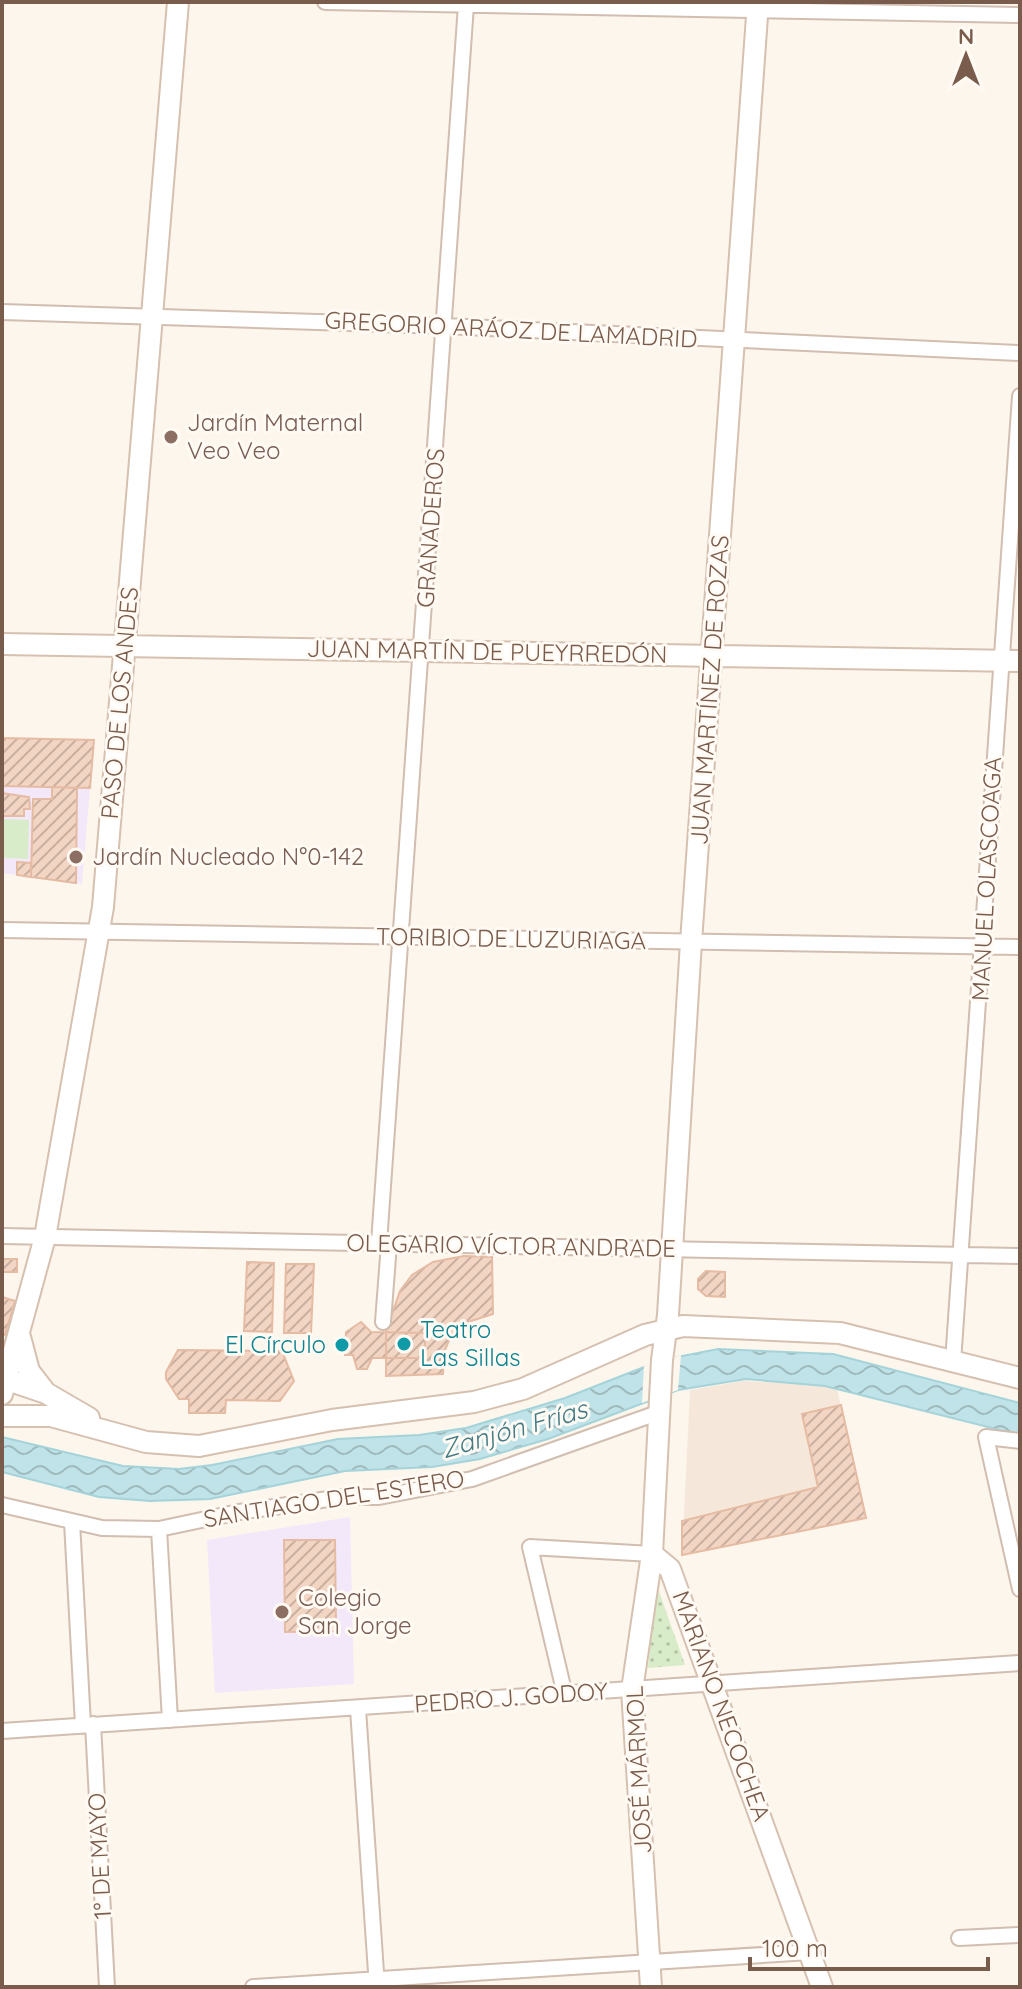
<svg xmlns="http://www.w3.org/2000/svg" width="1022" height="1989" viewBox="0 0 1022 1989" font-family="Quicksand,sans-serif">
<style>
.residential{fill:#f5e8da}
.education{fill:#f3e8fa}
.grass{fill:url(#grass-dots)}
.garden{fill:#d8ecc9}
.water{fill:url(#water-waves);stroke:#a5d3da;stroke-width:2}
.pier{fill:#fdf6ec}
.building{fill:url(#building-hatch);stroke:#e6bba3;stroke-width:2}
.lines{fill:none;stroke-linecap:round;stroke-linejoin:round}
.street-casing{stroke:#d1beb0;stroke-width:18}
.secondary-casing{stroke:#d6c0b0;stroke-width:24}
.street{stroke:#fff;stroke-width:14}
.secondary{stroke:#fff;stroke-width:20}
.education-dot{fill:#8d6e63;stroke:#fffaf3;stroke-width:3}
.culture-dot{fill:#0f9aa8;stroke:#fffaf3;stroke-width:3}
.labels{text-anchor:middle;stroke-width:6;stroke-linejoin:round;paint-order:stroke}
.street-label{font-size:24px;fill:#7a5c4d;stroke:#fffaf3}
.education-label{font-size:24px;fill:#785e54;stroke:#fffaf3;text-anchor:start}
.culture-label{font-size:24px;fill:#0d838f;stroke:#fffaf3;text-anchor:start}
.water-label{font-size:26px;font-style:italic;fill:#437c86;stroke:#fffaf3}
</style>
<defs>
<pattern id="grass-dots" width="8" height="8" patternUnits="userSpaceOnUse" patternTransform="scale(2)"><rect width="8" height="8" fill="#d8ecc9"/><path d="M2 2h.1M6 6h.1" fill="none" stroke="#b4c2a5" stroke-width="1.8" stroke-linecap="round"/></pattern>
<pattern id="water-waves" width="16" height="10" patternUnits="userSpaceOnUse" patternTransform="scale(2)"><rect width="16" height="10" fill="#bfe3e8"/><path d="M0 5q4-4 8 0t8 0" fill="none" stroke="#a0bbbe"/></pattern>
<pattern id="building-hatch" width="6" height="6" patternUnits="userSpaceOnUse" patternTransform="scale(2)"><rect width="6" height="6" fill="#f3d5c3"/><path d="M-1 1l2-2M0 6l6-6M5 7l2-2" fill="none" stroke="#cab0a1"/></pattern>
</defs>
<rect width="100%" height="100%" fill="#fdf6ec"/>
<!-- residential -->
<path class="residential" d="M 743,1381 L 810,1384 L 837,1389 L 866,1518 L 682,1555 L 690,1390 Z"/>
<!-- education -->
<path class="education" d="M 2,786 L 90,788 L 82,884 L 2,873 Z
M 350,1517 L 354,1684 L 215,1693 L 207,1540 Z"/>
<!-- grass -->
<path class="grass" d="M 656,1583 L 685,1665 L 648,1668 Z"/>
<!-- garden -->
<path class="garden" d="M 2,819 L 29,820 L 28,859 L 2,858 Z"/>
<!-- water -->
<path class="water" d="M 718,1349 L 833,1354 L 1020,1403 L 1020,1435 L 825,1386 L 746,1379 L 678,1390 L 548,1439 L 480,1459 L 432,1467 L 345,1471 L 210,1499 L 150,1501 L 99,1497 L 2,1472 L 2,1437 L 123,1466 L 179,1469 L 212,1465 L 338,1439 L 419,1435 L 466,1428 L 565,1398 L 662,1360 Z"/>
<!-- pier -->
<path class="pier" d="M 681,1355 L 678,1390 L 642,1403 L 644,1365 Z"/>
<!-- building -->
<path class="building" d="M 2,738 L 94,740 L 90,788 L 2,786 Z
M 52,787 L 77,788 L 76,883 L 31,877 L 33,799 L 52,799 Z
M 2,793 L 29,797 L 30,809 L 24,809 L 24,816 L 2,816 Z
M 17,862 L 31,863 L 31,877 L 17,875 Z
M 464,1256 L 492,1257 L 493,1314 L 471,1321 L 451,1336 L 444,1352 L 443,1374 L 386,1376 L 386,1331 L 400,1291 L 412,1275 L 433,1262 Z
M 2,1259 L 17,1259 L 17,1272 L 2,1272 Z
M 247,1262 L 274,1263 L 272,1332 L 244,1331 Z
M 286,1264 L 314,1264 L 311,1333 L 284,1333 Z
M 706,1271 L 725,1272 L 725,1297 L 706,1296 L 698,1289 L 698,1279 Z
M 2,1297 L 15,1301 L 5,1335 L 2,1334 Z
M 361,1322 L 371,1332 L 425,1333 L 425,1358 L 372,1358 L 367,1369 L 357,1369 L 353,1355 L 345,1355 L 346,1332 Z
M 178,1350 L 282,1351 L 294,1381 L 280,1401 L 226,1400 L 225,1413 L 189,1413 L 189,1399 L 179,1399 L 166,1379 L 166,1372 Z
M 841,1405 L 866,1518 L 682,1555 L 682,1521 L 818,1487 L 802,1414 Z
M 284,1540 L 335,1540 L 336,1631 L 285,1632 Z"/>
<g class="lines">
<!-- street casing -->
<g class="street-casing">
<path id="street" d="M 325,2 L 1020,15
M 2,312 L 445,326 L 1020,353
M 2,930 L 1020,947
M 2,1236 L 1020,1256
M 379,1243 L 466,5
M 383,1322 L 389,1244
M 953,1362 L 1020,396
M 1020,1441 L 986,1437 L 1020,1589
M 2,1505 L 102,1528 L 159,1529 L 239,1512 L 342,1497 L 379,1497 L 472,1479 L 660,1412
M 72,1522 L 83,1725
M 159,1529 L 170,1720
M 565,1695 L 530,1547 L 652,1554
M 358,1709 L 377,1987
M 93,1724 L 107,1987
M 2,1731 L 1020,1663
M 959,1938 L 1020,1935
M 253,1987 L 810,1952"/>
</g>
<!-- secondary casing -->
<g class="secondary-casing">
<path id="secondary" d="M 2,644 L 1020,661
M 20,1337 L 29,1371 L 46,1393
M 2,1378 L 46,1393 L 89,1418
M 2,1394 L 45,1237 L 103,907 L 178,2
M 2,1416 L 51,1416 L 146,1442 L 199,1446 L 332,1420 L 474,1402 L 523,1389 L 645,1335 L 683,1326 L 840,1333 L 1020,1378
M 652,1554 L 670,1569 L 822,1987
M 651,1987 L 632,1690 L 652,1554 L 662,1360 L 668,1315 L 691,942 L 758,2"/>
</g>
<!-- street -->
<use href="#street" class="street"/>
<!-- secondary -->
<use href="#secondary" class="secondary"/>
</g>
<!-- markers -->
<g class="education-dot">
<circle cx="171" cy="437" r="8"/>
<circle cx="76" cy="857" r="8"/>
<circle cx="282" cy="1612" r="8"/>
</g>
<g class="culture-dot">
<circle cx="404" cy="1344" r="8"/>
<circle cx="342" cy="1345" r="8"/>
</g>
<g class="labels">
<!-- street labels -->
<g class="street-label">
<text transform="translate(511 330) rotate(3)" y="8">GREGORIO ARÁOZ DE LAMADRID</text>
<text transform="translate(431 528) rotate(-86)" y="8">GRANADEROS</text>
<text transform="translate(487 652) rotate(1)" y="8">JUAN MARTÍN DE PUEYRREDÓN</text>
<text transform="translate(710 690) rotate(-86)" y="8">JUAN MARTÍNEZ DE ROZAS</text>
<text transform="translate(120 703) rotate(-85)" y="8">PASO DE LOS ANDES</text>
<text transform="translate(987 879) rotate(-87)" y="8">MANUEL OLASCOAGA</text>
<text transform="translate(511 939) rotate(1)" y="8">TORIBIO DE LUZURIAGA</text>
<text transform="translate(511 1246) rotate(1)" y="8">OLEGARIO VÍCTOR ANDRADE</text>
<text transform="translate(334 1499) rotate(-9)" y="8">SANTIAGO DEL ESTERO</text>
<text transform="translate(511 1698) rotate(-4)" y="8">PEDRO J. GODOY</text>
<text transform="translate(721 1706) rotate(70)" y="8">MARIANO NECOCHEA</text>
<text transform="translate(639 1770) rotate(-93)" y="8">JOSÉ MÁRMOL</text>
<text transform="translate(100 1856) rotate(-93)" y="8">1° DE MAYO</text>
</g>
<!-- education labels -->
<g class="education-label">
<text x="187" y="431">Jardín Maternal<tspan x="187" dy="28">Veo Veo</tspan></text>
<text x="92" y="865">Jardín Nucleado N°0-142</text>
<text x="298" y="1606">Colegio<tspan x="298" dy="28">San Jorge</tspan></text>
</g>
<!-- culture labels -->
<g class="culture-label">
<text x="420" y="1338">Teatro<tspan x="420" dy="28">Las Sillas</tspan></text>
<text x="326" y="1353" text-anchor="end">El Círculo</text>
</g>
<!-- water labels -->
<g class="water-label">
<text transform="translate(514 1429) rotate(-16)" y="9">Zanjón Frías</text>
</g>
</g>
<!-- border -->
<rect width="1022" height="1989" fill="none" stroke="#7a5c4d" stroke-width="8"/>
<!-- north arrow -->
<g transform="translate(966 56)" stroke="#fffaf3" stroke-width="6" paint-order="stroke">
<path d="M0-6L14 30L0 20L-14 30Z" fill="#7a5c4d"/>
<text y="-12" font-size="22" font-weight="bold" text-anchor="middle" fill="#7a5c4d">N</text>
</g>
<!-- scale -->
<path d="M750 1957v12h238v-12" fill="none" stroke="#7a5c4d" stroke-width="4"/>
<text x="762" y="1957" font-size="24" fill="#7a5c4d" stroke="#fffaf3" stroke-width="6" paint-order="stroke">100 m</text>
</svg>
